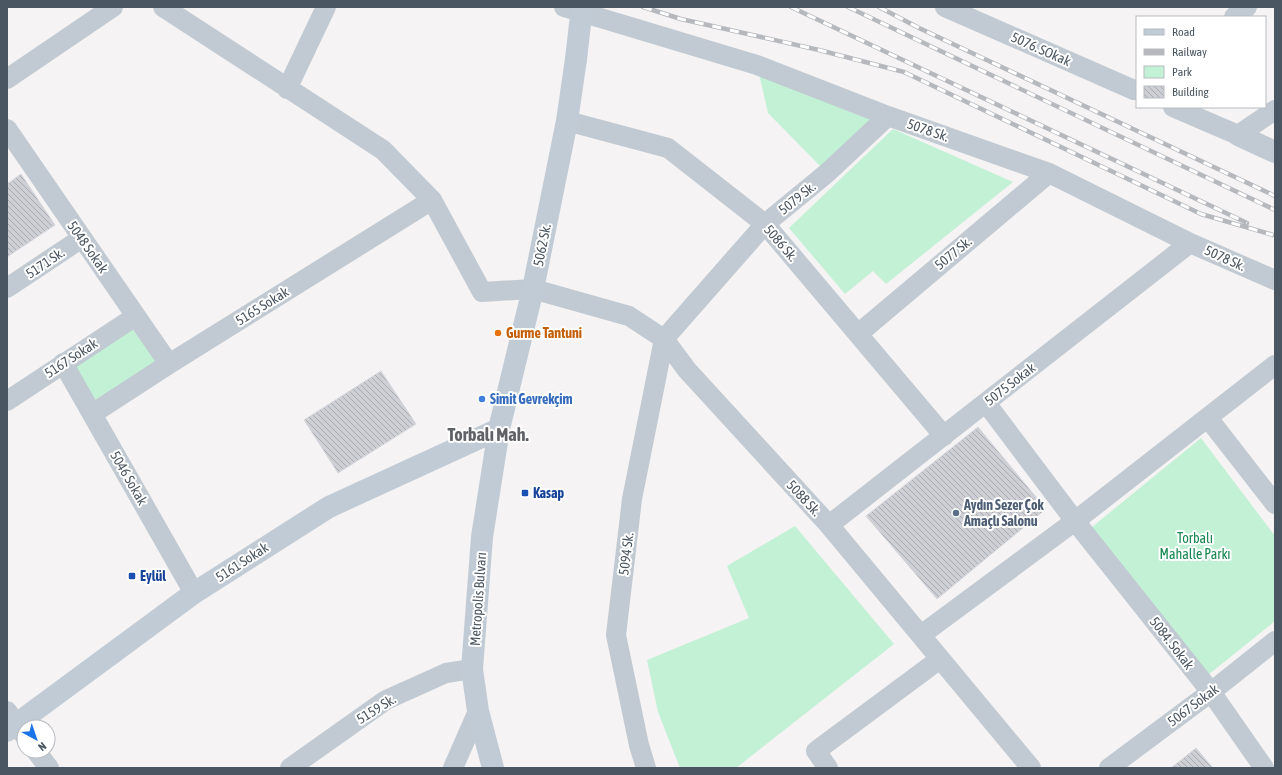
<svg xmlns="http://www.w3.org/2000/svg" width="1282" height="775" viewBox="0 0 1282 775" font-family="'Asap Condensed',sans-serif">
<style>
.park{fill:#c3f1d5}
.building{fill:url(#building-back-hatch);stroke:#d7d9de}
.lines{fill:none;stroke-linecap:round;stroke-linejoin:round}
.minor{stroke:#c1cad2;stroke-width:20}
.tertiary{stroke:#c1cad2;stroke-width:22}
.secondary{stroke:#c1cbd6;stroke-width:22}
.rail-casing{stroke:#b5b8bd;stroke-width:4.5}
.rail{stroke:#fff;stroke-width:3;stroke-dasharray:9;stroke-linecap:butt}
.secondary-bridge{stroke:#c1cbd6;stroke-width:22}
.food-dot{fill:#e8710a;stroke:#fff;stroke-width:1.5}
.shop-dot{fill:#3f7fe0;stroke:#fff;stroke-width:1.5}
.transit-dot{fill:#1a4fb4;stroke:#fff;stroke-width:1.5}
.service-dot{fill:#5c6f8a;stroke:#fff;stroke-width:1.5}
.labels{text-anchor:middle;stroke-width:4;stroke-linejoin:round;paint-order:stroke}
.street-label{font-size:14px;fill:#4a5661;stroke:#fff}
.food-label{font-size:14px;font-weight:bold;fill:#c56008;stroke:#fff;text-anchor:start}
.shop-label{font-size:14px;font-weight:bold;fill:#366cbe;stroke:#fff;text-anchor:start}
.transit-label{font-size:14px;font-weight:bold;fill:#164399;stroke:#fff;text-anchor:start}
.service-label{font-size:14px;font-weight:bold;fill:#4e5e75;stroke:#fff;text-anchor:start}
.park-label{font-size:14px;fill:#17864f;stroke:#fff}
.district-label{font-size:18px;font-weight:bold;fill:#5f6368;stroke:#fff}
</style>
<defs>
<pattern id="building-back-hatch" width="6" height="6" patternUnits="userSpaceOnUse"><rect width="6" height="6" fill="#cdcfd5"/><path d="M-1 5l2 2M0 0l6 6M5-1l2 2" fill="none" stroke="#a8abb0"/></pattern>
</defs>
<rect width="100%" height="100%" fill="#f5f3f3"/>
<!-- park -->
<path class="park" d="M 757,65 L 888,116 L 827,173 L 768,113 Z
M 893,129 L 1013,182 L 886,284 L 873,271 L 845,294 L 789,228 Z
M 136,316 L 169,364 L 92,414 L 63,363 Z
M 1201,438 L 1275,536 L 1275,621 L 1208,675 L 1092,527 Z
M 795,526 L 894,644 L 736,768 L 680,768 L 658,712 L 647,660 L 749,618 L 727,566 Z"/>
<!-- building -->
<path class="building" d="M 21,174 L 55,225 L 7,257 L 7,184 Z
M 381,371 L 416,424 L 338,473 L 304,420 Z
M 978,427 L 1046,509 L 937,599 L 866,516 Z
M 1196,748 L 1213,768 L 1171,768 Z"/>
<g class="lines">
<!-- minor -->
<path class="minor" d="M 163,7 L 383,150 L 432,200 L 482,292 L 533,289 L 629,316 L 664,339 L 687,370 L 829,525 L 1031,768
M 564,7 L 757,65 L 888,116 L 1049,173 L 1190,243 L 1275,280
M 945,7 L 1134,90 L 1137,89
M 1234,17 L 1247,7
M 7,79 L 113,7
M 287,89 L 326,7
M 1173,107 L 1238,135 L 1275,110
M 567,121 L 668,148 L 765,224 L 944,436
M 7,129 L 169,364
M 7,288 L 82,238
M 858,334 L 1049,173
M 63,363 L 194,593
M 7,401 L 136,316
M 986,403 L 1075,521 L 1211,692 L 1264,768
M 92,414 L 169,364 L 432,200
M 1208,418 L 1275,504
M 829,525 L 1190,243
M 921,635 L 1075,521 L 1275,365
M 7,711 L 24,735
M 36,751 L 49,768
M 290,768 L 386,700 L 446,673 L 472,669
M 453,768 L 478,711
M 646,768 L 639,745 L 616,635 L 632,499 L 664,339 L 765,224 L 827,173 L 888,116
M 828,768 L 816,751 L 940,659
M 1109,768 L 1211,692 L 1275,641"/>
<!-- tertiary -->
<path class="tertiary" d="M 1238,135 L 1275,152"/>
<!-- secondary -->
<path class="secondary" d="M 7,731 L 194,593 L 329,507 L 499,429
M 493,768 L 478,711 L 472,669 L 482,537 L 499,429 L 533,289 L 567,121 L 576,59"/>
<!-- rail casing -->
<g class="rail-casing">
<path id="rail" d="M 643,7 L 681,19 L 819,50 L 904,72 L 1201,214 L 1273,235
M 791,7 L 1247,223
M 848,7 L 1275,210
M 879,7 L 919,28 L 1275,196"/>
</g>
<!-- rail -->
<use href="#rail" class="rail"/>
<!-- secondary-bridge -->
<path class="secondary-bridge" d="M 576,59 L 582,7"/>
</g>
<!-- markers -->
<circle class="food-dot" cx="498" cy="333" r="4"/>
<circle class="shop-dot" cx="482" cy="399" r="4"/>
<g class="transit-dot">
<rect x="521" y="489" width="8" height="8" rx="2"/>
<rect x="128" y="572" width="8" height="8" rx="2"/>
</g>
<circle class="service-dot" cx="956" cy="513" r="4"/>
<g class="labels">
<!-- street labels -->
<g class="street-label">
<text transform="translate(1041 49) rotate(24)" y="5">5076. SOkak</text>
<text transform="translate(928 130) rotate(19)" y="5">5078 Sk.</text>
<text transform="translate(797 198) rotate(-39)" y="5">5079 Sk.</text>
<text transform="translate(781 243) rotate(49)" y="5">5086 Sk.</text>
<text transform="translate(542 245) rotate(-79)" y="5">5062 Sk.</text>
<text transform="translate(88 247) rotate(55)" y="5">5048 Sokak</text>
<text transform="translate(953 253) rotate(-40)" y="5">5077 Sk.</text>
<text transform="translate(1225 258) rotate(24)" y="5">5078 Sk.</text>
<text transform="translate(45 263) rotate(-34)" y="5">5171 Sk.</text>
<text transform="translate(262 306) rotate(-32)" y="5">5165 Sokak</text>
<text transform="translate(71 358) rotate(-33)" y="5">5167 Sokak</text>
<text transform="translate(1010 384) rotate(-38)" y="5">5075 Sokak</text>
<text transform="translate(129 478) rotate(60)" y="5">5046 Sokak</text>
<text transform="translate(804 498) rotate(47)" y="5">5088 Sk.</text>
<text transform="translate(626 554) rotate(-83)" y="5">5094 Sk.</text>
<text transform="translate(242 562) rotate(-33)" y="5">5161 Sokak</text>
<text transform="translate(478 599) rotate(-86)" y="5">Metropolis Bulvarı</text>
<text transform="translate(1172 643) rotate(52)" y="5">5084. Sokak</text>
<text transform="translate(1193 705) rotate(-37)" y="5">5067 Sokak</text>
<text transform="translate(376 709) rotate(-32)" y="5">5159 Sk.</text>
</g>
<!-- food labels -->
<g class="food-label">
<text x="506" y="338">Gurme Tantuni</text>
</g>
<!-- shop labels -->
<g class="shop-label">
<text x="490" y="404">Simit Gevrekçim</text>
</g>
<!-- transit labels -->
<g class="transit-label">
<text x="533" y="498">Kasap</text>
<text x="140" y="581">Eylül</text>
</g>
<!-- service labels -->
<g class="service-label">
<text x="964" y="510">Aydın Sezer Çok<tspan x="964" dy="16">Amaçlı Salonu</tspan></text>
</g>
<!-- park labels -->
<g class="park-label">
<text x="1195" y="543">Torbalı<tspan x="1195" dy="16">Mahalle Parkı</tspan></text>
</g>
<!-- district labels -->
<g class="district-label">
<text x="488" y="441">Torbalı Mah.</text>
</g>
</g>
<!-- border -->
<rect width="1282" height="775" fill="none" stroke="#4a5661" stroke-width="16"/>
<!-- legend -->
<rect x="1136" y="16" width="130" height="92" fill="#ffffff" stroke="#b7bbc0"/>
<rect x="1144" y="29" width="20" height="6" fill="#c1cbd6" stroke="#b7bbc0"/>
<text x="1172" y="36" font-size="12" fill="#4a5661">Road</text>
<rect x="1144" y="49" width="20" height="6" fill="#b5b8bd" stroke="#b7bbc0"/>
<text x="1172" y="56" font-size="12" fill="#4a5661">Railway</text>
<rect x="1144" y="66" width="20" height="12" fill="#c3f1d5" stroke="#b7bbc0"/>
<text x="1172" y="76" font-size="12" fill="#4a5661">Park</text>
<rect x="1144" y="86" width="20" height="12" fill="url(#building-back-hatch)" stroke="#b7bbc0"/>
<text x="1172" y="96" font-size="12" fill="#4a5661">Building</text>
<!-- north arrow -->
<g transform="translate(36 739) rotate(140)"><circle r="19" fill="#ffffff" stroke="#b7bbc0"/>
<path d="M0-3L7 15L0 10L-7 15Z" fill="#1a73e8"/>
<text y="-6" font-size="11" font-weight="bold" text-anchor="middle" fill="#4a5661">N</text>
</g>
</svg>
